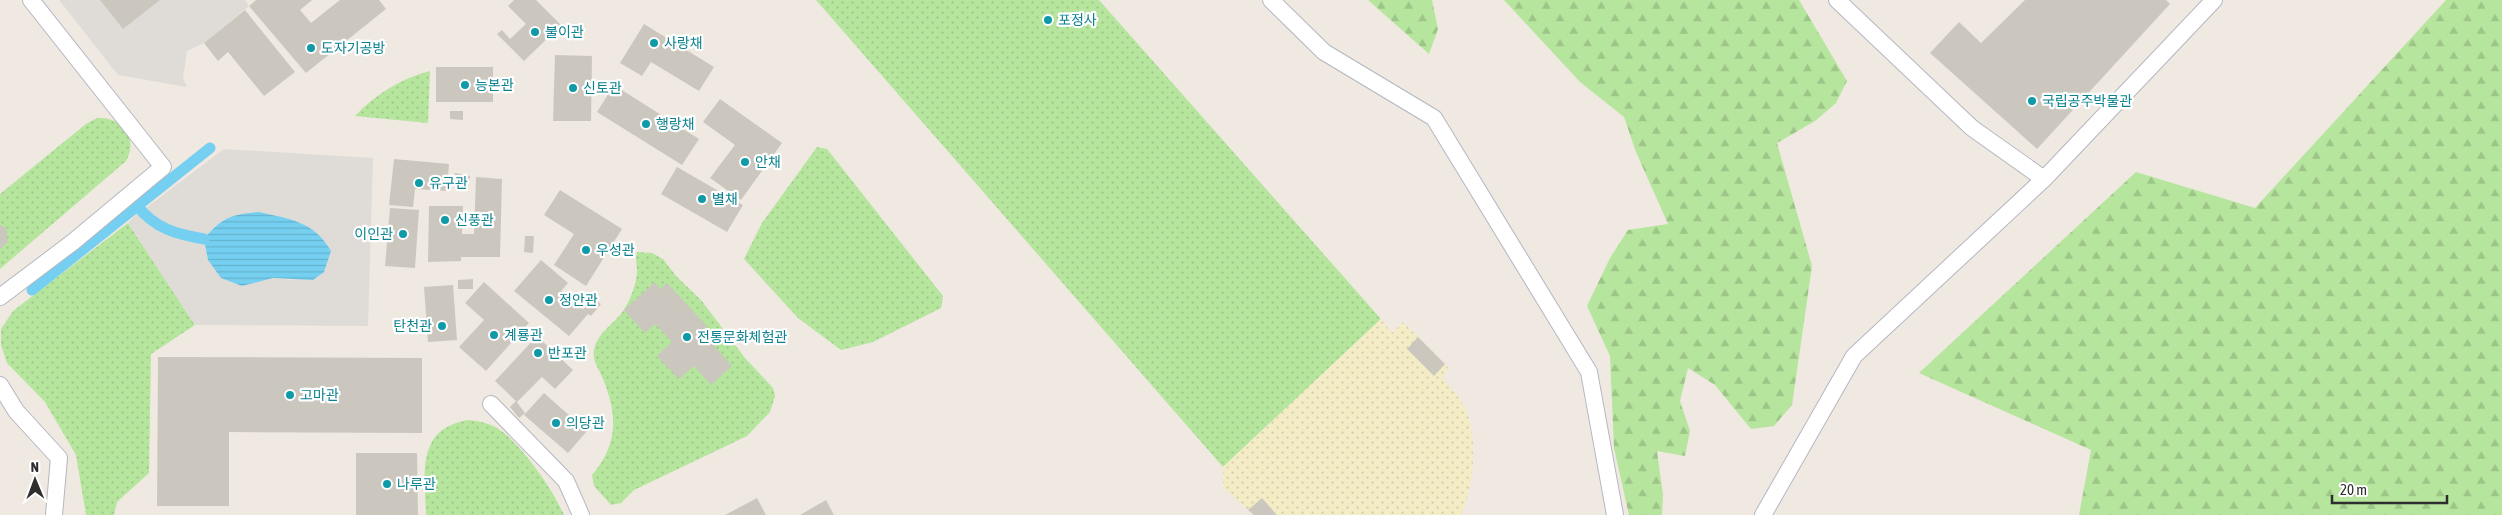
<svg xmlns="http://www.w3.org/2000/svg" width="2502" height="515" viewBox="0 0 2502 515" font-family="'Asap Condensed','Noto Sans KR',sans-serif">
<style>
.grass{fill:url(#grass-dots)}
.forest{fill:url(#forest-firs)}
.sand{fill:url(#sand-dots)}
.plaza{fill:#dfdcd8}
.water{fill:url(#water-rules)}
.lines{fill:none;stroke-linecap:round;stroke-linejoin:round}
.stream{stroke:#75cff0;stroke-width:11}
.building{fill:#cbc7bf}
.service-casing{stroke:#b4b7c1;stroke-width:18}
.service{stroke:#fff;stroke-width:16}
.culture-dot{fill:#0f9aa8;stroke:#fff;stroke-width:2}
.labels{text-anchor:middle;stroke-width:4.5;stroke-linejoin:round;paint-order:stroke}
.culture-label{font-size:14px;fill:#0d838f;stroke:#fff;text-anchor:start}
</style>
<defs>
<pattern id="grass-dots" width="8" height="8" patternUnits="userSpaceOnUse" patternTransform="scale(1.25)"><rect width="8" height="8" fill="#b6e59e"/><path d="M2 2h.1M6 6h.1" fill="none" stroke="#9dc588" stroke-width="1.8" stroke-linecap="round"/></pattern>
<pattern id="forest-firs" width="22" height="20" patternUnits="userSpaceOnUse" patternTransform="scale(1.25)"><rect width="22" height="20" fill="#b6e59e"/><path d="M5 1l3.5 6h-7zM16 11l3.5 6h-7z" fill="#9dc588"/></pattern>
<pattern id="sand-dots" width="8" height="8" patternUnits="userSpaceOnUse" patternTransform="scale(1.25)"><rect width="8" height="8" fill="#f3ecc5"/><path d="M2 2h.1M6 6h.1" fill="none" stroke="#d1cbaa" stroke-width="1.8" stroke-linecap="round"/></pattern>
<pattern id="water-rules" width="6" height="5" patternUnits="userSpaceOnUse" patternTransform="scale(1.25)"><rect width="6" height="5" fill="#75cff0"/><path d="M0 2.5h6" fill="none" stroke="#66b2ce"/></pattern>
</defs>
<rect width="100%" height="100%" fill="#efe9e1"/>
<!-- grass -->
<path class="grass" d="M 816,0 L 1099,0 L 1381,319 L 1223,467 Z
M 430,71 L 428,123 L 355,116 C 376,94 400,79 430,71 Z
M 97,118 C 122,116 139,139 126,161 L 0,269 L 0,194 L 86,124 Z
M 817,147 L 827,149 L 943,296 L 941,308 L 873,342 L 841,350 L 798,318 L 744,259 L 762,223 Z
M 128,223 L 195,325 L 151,354 L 149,473 L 117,502 L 114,515 L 86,515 L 76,455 L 45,402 L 7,363 L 1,345 L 1,329 L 13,311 Z
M 637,252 L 652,253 L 663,259 L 676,276 L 701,300 L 745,358 L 773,388 L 775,396 L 770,412 L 747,436 L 634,490 L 621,503 L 611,505 L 594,486 L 592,475 C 618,445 618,415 603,379 C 599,369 592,361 594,350 C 597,333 614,324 623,311 C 630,301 637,283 637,271 C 637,263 635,260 637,252 Z
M 468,420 C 481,421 493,424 504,433 C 525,450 553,490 564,515 L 426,515 C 425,475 415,429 468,420 Z"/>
<!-- forest -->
<path class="forest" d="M 1368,0 L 1432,0 L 1438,29 L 1429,54 Z
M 1504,0 L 1799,0 L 1847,81 L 1836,103 L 1815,121 L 1777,143 L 1812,266 L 1792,405 L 1774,426 L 1751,429 L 1715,385 L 1688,368 L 1680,401 L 1690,431 L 1685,456 L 1657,451 L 1663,495 L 1662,515 L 1629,515 L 1614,448 L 1610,356 L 1587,306 L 1610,258 L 1628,230 L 1668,224 L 1636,152 L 1624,117 L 1580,82 Z
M 2446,0 L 2502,0 L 2502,515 L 2079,515 L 2091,450 L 1919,373 L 2136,172 L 2255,208 Z"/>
<!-- sand -->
<path class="sand" d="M 1381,319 L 1392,333 L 1403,322 L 1448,367 L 1443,379 C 1450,387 1459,397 1464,406 C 1479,436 1474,486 1461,515 L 1254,515 L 1223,487 L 1223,467 Z"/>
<!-- plaza -->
<path class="plaza" d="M 59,0 L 245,0 L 249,6 L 204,43 L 187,51 L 183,78 L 187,87 L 118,75 Z
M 224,149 L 373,158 L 368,326 L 195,325 L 128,223 L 137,213 L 172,236 L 205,242 L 208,260 L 242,286 L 273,278 L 295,280 L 216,225 L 207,236 L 175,231 L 143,210 Z"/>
<!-- water -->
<path class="water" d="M 259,212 C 289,219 314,221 331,251 L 324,272 L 313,280 L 273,278 L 242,286 L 221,278 L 208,260 L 204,239 C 221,218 232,214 259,212 Z"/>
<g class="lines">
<!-- stream -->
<path class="stream" d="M 137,206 C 156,229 176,234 204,239
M 32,290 L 210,148"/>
</g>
<!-- building -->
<path class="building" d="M 100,0 L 160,0 L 123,29 Z
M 256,0 L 312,0 L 300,10 L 311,23 L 340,0 L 379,0 L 386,9 L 306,73 L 249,6 Z
M 514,0 L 536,0 L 561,25 L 524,61 L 497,34 L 502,30 L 510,39 L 526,24 L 508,6 Z
M 2025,0 L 2166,0 L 2170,4 L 2037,149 L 1930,53 L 1959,22 L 1981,43 Z
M 245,10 L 295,72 L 264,96 L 228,52 L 218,61 L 204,43 Z
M 644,24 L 714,67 L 699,91 L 651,62 L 642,76 L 620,63 Z
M 555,55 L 592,56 L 591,121 L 553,121 Z
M 436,67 L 493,67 L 493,102 L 436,102 Z
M 614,85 L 699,139 L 682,165 L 597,112 Z
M 720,99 L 782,143 L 741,200 L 710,178 L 735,145 L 703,122 Z
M 450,111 L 463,111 L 463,120 L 450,119 Z
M 394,159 L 449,164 L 447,191 L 415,189 L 413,207 L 389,205 Z
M 677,167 L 743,205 L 727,232 L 661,194 Z
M 455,173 L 470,176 L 469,184 L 454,182 Z
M 476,177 L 502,179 L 500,257 L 461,257 L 461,261 L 428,262 L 429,206 L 463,206 L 462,234 L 474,234 Z
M 560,190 L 622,229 L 586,286 L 554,265 L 574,234 L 544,215 Z
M 390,208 L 419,210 L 415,268 L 385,266 Z
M 0,225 L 6,228 L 8,242 L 0,249 Z
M 525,236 L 534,236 L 533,253 L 524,252 Z
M 541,260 L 568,283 L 561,291 L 583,309 L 593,298 L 601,304 L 591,316 L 588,314 L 569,336 L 514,291 Z
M 473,279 L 473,289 L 458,289 L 458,280 Z
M 484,282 L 529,323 L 486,371 L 459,347 L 484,320 L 465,303 Z
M 655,282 L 660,289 L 667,283 L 707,326 L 701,331 L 732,366 L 711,385 L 694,366 L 679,379 L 657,356 L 672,342 L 655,324 L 645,333 L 624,310 Z
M 453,285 L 457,340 L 428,342 L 424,287 Z
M 537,336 L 573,370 L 555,389 L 542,377 L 517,402 L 495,381 Z
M 1418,337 L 1445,364 L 1434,376 L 1407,349 Z
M 158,357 L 422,358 L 422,433 L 229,432 L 229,506 L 157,506 Z
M 544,393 L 587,431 L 568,453 L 524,415 Z
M 516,401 L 525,413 L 519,418 L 510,407 Z
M 356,453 L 417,453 L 418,515 L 356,515 Z
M 757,498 L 766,515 L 725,515 Z
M 1262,498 L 1277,515 L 1254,515 L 1248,510 Z
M 826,500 L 834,515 L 800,515 Z"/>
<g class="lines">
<!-- service casing -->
<g class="service-casing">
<path id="service" d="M 1271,0 L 1324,52 L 1434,118 L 1589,372 L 1615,515
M 1837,0 L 1972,128 L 2044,179 L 2214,0
M 0,297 L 73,242 L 163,167 L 31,0
M 0,385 L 16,411 L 59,458 L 54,515
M 491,404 L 566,481 L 581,515
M 1763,515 L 1854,356 L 2044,179"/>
</g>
<!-- service -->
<use href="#service" class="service"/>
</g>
<!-- markers -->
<g class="culture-dot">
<circle cx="1048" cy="20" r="5"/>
<circle cx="535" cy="32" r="5"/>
<circle cx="654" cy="43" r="5"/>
<circle cx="311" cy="48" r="5"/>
<circle cx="465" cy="85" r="5"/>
<circle cx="573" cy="88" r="5"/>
<circle cx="2032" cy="101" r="5"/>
<circle cx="646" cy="124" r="5"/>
<circle cx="745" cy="162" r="5"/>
<circle cx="419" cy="183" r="5"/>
<circle cx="702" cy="199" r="5"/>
<circle cx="445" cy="220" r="5"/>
<circle cx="403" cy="234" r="5"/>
<circle cx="586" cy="250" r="5"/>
<circle cx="549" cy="300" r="5"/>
<circle cx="442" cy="326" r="5"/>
<circle cx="494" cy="335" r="5"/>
<circle cx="687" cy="337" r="5"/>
<circle cx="538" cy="353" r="5"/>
<circle cx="290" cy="395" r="5"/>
<circle cx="556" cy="423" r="5"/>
<circle cx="387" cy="484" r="5"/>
</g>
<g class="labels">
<!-- culture labels -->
<g class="culture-label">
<text x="1058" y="25">포정사</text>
<text x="545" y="37">불이관</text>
<text x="664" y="48">사랑채</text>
<text x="321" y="53">도자기공방</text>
<text x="475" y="90">능본관</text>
<text x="583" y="93">신토관</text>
<text x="2042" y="106">국립공주박물관</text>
<text x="656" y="129">행랑채</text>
<text x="755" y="167">안채</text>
<text x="429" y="188">유구관</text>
<text x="712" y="204">별채</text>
<text x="455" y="225">신풍관</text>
<text x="393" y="239" text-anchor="end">이인관</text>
<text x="596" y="255">우성관</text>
<text x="559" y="305">정안관</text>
<text x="432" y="331" text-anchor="end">탄천관</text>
<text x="504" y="340">계룡관</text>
<text x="697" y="342">전통문화체험관</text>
<text x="548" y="358">반포관</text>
<text x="300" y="400">고마관</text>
<text x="566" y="428">의당관</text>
<text x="397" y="489">나루관</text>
</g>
</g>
<!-- north arrow -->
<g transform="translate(35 480) rotate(359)" stroke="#ffffff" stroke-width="4" paint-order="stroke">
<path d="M0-4L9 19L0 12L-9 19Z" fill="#2e2e2e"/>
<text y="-8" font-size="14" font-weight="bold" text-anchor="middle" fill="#2e2e2e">N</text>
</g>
<!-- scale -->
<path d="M2332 495v8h115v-8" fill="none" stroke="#2e2e2e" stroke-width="2.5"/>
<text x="2340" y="495" font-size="15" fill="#2e2e2e" stroke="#ffffff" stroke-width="4" paint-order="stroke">20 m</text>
</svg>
